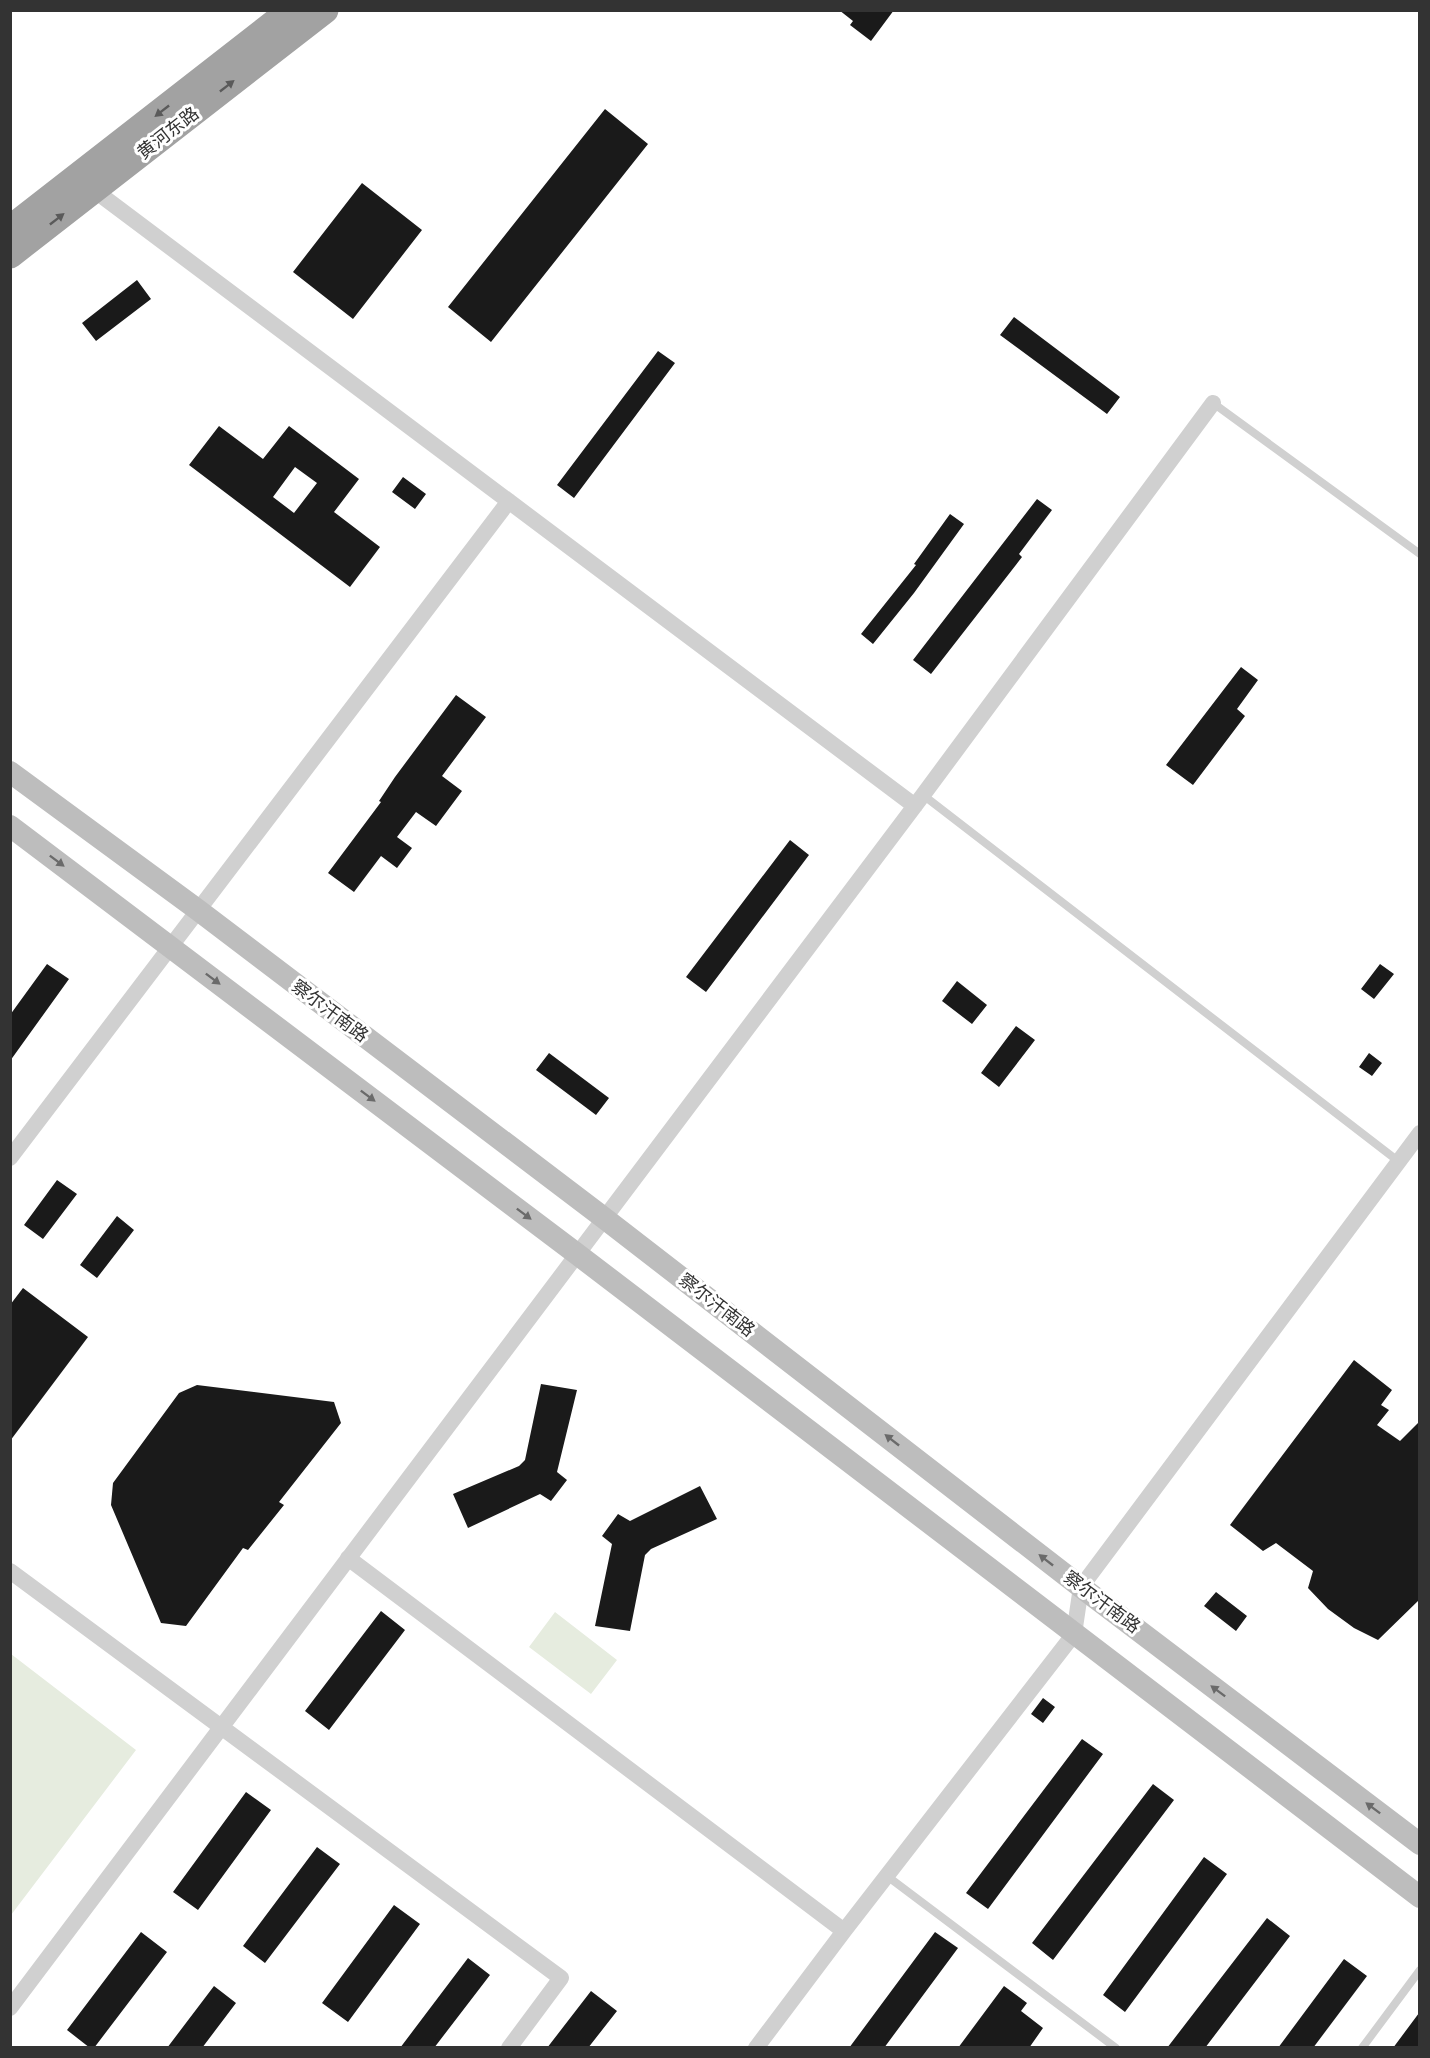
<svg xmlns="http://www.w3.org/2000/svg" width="1430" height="2058" viewBox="0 0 1430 2058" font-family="Arial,'Noto Sans SC',sans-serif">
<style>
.green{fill:#e6ecdf}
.building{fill:#1a1a1a;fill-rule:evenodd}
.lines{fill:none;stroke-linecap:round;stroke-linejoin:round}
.service{stroke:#d0d0d0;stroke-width:8}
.minor{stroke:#d0d0d0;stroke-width:16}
.secondary{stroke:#bdbdbd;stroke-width:22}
.trunk{stroke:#a2a2a2;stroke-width:27}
.oneway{fill:#5a5a5a}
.oneway2{fill:#6a6a6a}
.labels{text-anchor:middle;stroke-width:6;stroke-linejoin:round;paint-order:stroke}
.street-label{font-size:18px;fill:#333;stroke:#fff}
</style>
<rect width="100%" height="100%" fill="#fff"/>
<!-- green -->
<path class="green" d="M 555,1612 L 617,1660 L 591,1694 L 529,1647 Z
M 11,1654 L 136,1750 L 11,1915 L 10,1915 Z"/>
<!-- building -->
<path class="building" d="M 839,10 L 894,10 L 871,41 L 850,25 L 853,21 Z
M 605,109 L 648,144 L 491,342 L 448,307 Z
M 362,183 L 422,230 L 353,319 L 293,272 Z
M 137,280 L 151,299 L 96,341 L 82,323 Z
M 1014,317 L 1120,397 L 1107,414 L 1000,335 Z
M 658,351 L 675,363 L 574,498 L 557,485 Z
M 219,426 L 263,459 L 289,426 L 359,479 L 334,512 L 380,547 L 350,587 L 189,465 ZM 295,467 L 317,483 L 294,513 L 273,497 Z
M 403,477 L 426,494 L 415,509 L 392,492 Z
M 1037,499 L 1052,510 L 1019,554 L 1022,557 L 931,674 L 913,660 Z
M 950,514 L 964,524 L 914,593 L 873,644 L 861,634 L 916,565 L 914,564 Z
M 1241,667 L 1258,680 L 1237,709 L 1245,716 L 1193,785 L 1166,765 Z
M 456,695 L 486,717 L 442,776 L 462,791 L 436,826 L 416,812 L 397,837 L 412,848 L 397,868 L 381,856 L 354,892 L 328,873 L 381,802 L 379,801 L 395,777 Z
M 790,840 L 809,855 L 706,992 L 686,977 Z
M 47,964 L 69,979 L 10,1061 L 10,1015 Z
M 1380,964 L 1394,974 L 1374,999 L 1361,989 Z
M 957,981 L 987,1005 L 972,1024 L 942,1001 Z
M 1016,1026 L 1035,1040 L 999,1087 L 981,1073 Z
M 549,1053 L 609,1098 L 596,1115 L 536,1070 Z
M 1369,1053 L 1382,1063 L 1372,1076 L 1359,1067 Z
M 57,1180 L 77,1194 L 43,1239 L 24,1225 Z
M 117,1216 L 134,1230 L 97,1278 L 80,1265 Z
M 23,1288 L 88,1337 L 10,1441 L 10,1305 Z
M 1354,1360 L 1392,1390 L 1381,1405 L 1389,1410 L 1377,1425 L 1400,1441 L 1419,1422 L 1419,1600 L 1378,1640 L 1354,1628 L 1328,1609 L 1308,1588 L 1313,1571 L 1276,1543 L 1263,1551 L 1230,1525 Z
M 541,1384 L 577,1390 L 557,1472 L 567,1480 L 551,1501 L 540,1494 L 468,1528 L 453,1494 L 519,1466 L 525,1460 Z
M 197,1385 L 334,1402 L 341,1423 L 279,1502 L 284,1505 L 248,1550 L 243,1548 L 186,1626 L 161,1623 L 111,1505 L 113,1483 L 179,1393 Z
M 700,1486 L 717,1519 L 651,1549 L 645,1555 L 630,1631 L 595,1626 L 612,1544 L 602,1536 L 618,1514 L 630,1521 Z
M 1216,1592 L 1247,1616 L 1236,1631 L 1204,1606 Z
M 381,1611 L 405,1630 L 329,1730 L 305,1711 Z
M 1043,1698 L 1055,1707 L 1043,1723 L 1031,1714 Z
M 1082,1739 L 1103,1754 L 988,1909 L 966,1893 Z
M 1153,1784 L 1174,1800 L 1053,1960 L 1032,1943 Z
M 246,1792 L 271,1810 L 198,1910 L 173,1892 Z
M 317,1847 L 340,1864 L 265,1963 L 243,1946 Z
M 1204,1857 L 1227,1874 L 1125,2012 L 1103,1995 Z
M 394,1905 L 420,1924 L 348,2022 L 322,2003 Z
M 1267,1918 L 1290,1936 L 1205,2048 L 1167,2048 Z
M 141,1932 L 167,1952 L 94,2048 L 90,2048 L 67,2030 Z
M 935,1932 L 958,1948 L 884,2048 L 849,2048 Z
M 468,1958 L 490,1975 L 434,2048 L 400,2048 Z
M 1344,1959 L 1367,1976 L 1313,2048 L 1278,2048 Z
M 214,1986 L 236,2003 L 202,2048 L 167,2048 Z
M 1004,1986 L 1027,2003 L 1021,2011 L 1043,2028 L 1029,2048 L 958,2048 Z
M 591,1991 L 617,2011 L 588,2048 L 547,2048 Z
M 1419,2013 L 1419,2048 L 1393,2048 Z"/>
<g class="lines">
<!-- service -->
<path class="service" d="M 1213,403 L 1420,554
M 923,795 L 1398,1161
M 887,1876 L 1116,2048
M 1362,2048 L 1420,1970"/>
<!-- minor -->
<path class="minor" d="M 94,190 L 915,806
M 10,1158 L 509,501
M 348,1558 L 844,1931
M 10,1571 L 561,1978 L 509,2048
M 10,2008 L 923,795 L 1213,403
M 756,2048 L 844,1931 L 1074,1634 L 1081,1587 L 1420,1133"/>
<!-- secondary -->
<path class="secondary" d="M 10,772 L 198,910 L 604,1218 L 1081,1587 L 1420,1844
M 10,826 L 577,1254 L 1420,1897"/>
<!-- trunk -->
<path class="trunk" d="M 10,229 L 291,10
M 10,255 L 325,10"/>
</g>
<!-- one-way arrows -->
<defs><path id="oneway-solid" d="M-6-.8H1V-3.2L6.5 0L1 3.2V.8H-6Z" transform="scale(1.5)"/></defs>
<g class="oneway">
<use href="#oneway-solid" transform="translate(227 86) rotate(-38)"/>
<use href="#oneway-solid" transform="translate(162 111) rotate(142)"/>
<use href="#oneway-solid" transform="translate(57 219) rotate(-38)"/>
</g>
<g class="oneway2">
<use href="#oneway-solid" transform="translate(57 861) rotate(37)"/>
<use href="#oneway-solid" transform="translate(213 979) rotate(37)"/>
<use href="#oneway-solid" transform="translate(368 1096) rotate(37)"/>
<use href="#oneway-solid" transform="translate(524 1214) rotate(37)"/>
<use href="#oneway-solid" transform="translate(892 1440) rotate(-142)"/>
<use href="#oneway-solid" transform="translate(1046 1560) rotate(-142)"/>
<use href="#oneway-solid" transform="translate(1218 1691) rotate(-143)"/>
<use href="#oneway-solid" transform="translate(1373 1808) rotate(-143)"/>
</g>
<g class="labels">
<!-- street labels -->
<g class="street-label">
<text transform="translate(168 133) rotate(-38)" y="6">黄河东路</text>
<text transform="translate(330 1011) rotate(37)" y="6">察尔汗南路</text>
<text transform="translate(717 1305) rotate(38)" y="6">察尔汗南路</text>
<text transform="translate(1102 1602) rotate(37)" y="6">察尔汗南路</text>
</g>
</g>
<!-- border -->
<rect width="1430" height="2058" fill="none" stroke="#333333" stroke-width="24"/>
</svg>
